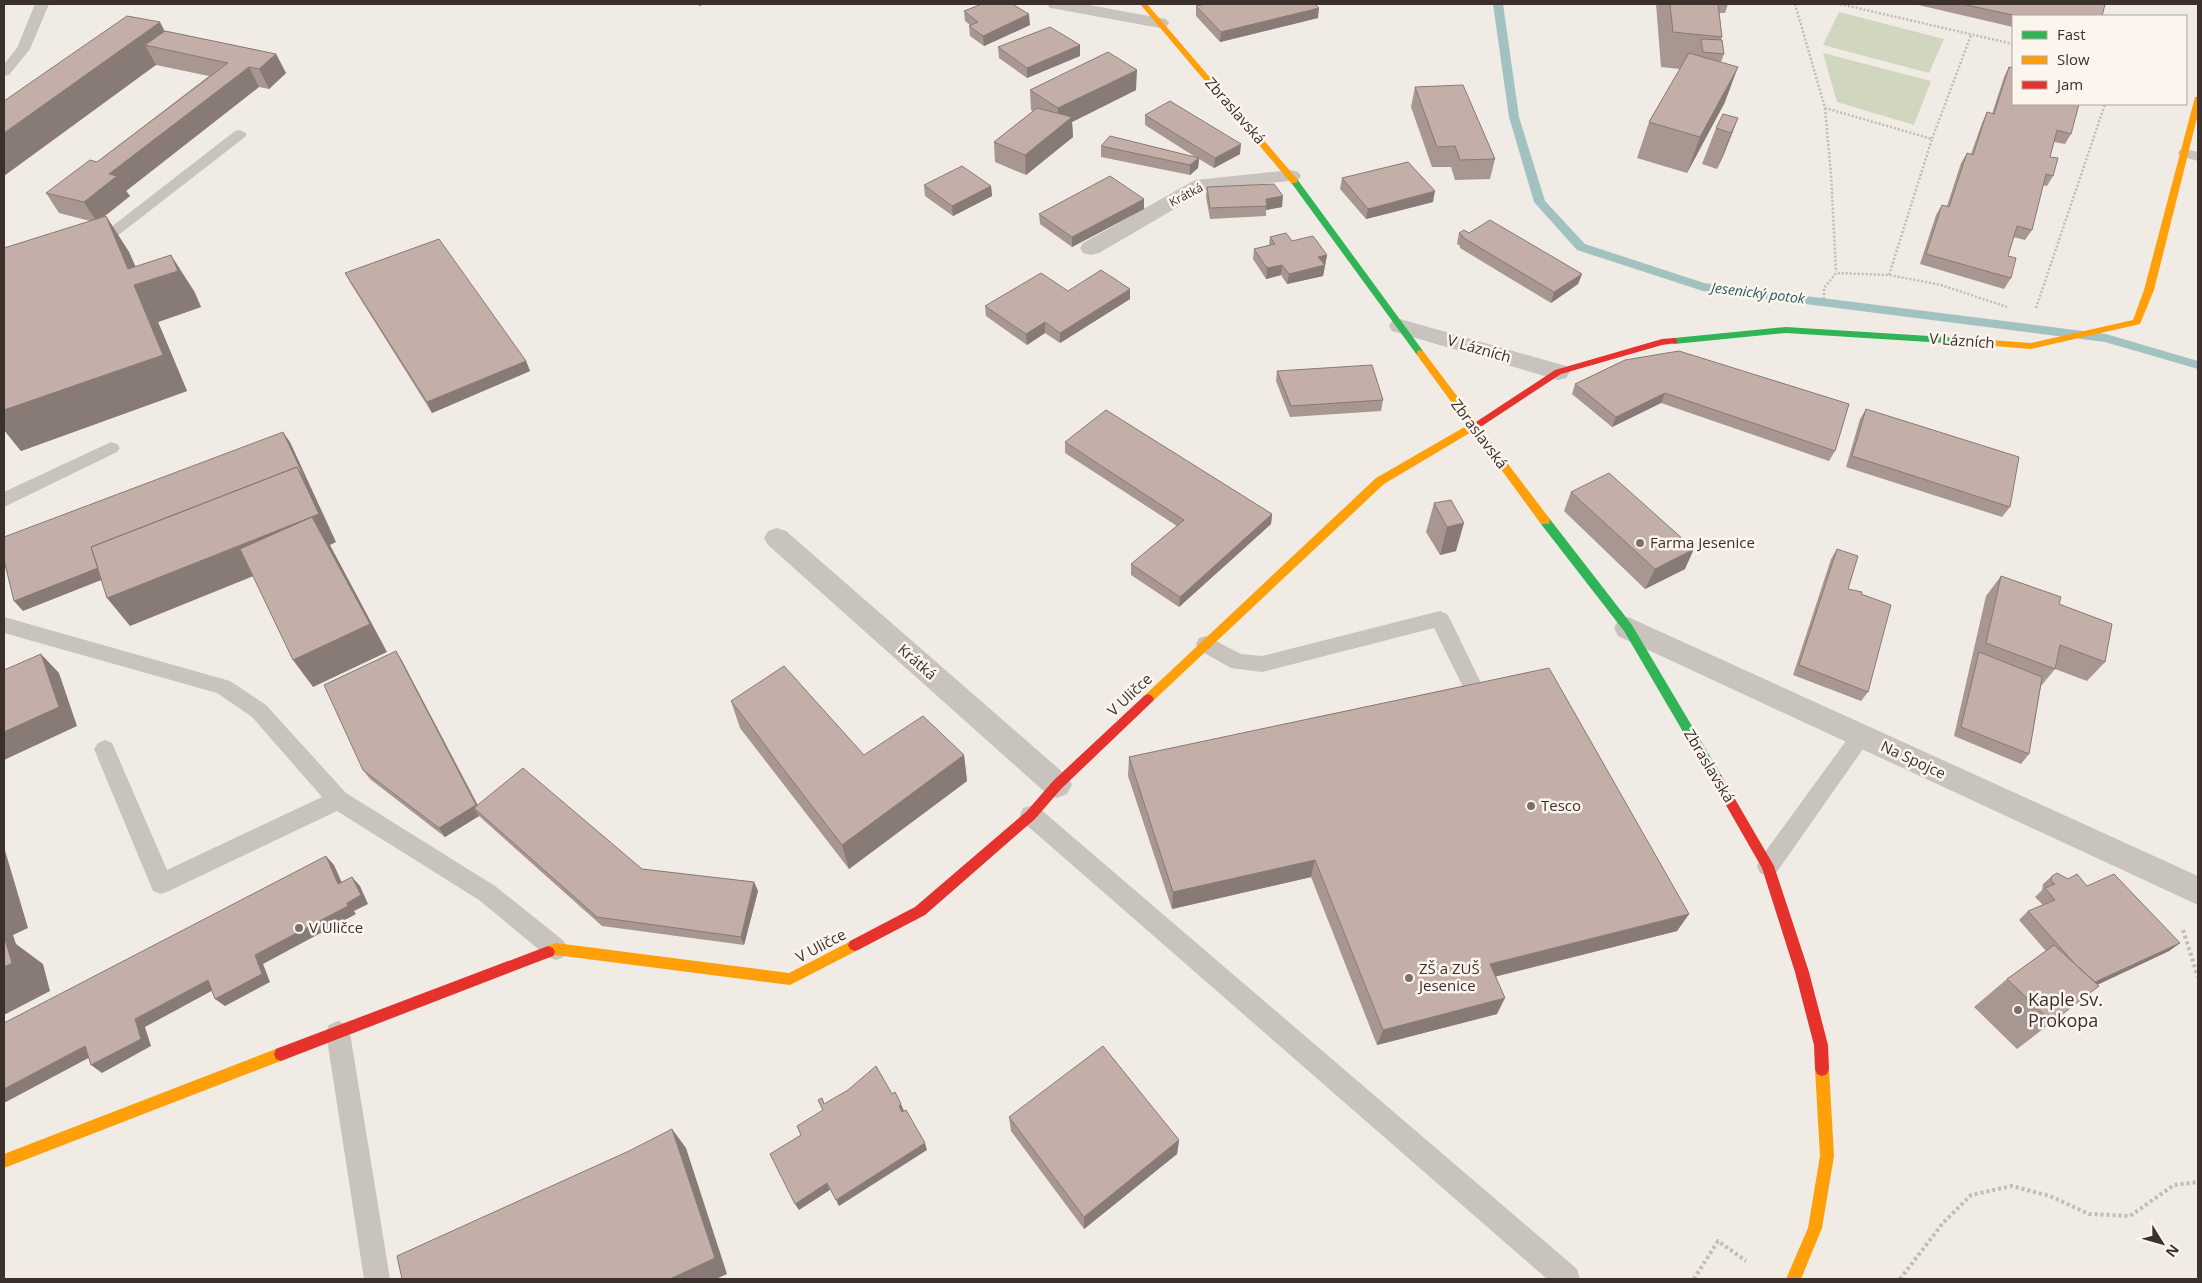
<svg xmlns="http://www.w3.org/2000/svg" width="2202" height="1283" viewBox="0 0 2202 1283" font-family="'Open Sans',sans-serif">
<style>
.green{fill:#d1d6bf}
.lines{fill:none;stroke-linecap:round;stroke-linejoin:round}
.stream{fill:#a1c2c1;fill-rule:evenodd}
.path-far1{stroke:#c2bbb6;stroke-width:2.5;stroke-dasharray:2 2;stroke-linecap:butt}
.path{stroke:#c2bbb6;stroke-width:4;stroke-dasharray:3 3;stroke-linecap:butt}
.lane{fill:#c9c3be;fill-rule:evenodd}
.street{fill:#c9c3be;fill-rule:evenodd}
.fast{fill:#30b455;fill-rule:evenodd}
.slow{fill:#ff9f0a;fill-rule:evenodd}
.jam{fill:#e5322d;fill-rule:evenodd}
.wall{fill:#a89690}
.shaded-wall{fill:#887a75}
.building{fill:#c3afa7;stroke:#887a75}
.poi-dot{fill:#7a716c;stroke:#fbf5ee;stroke-width:2}
.labels{text-anchor:middle;stroke-width:5;stroke-linejoin:round;paint-order:stroke}
.far-street-label{font-size:12px;fill:#3b302b;stroke:#fbf5ee}
.far-water-label{font-size:14px;font-style:italic;fill:#1f5a5e;stroke:#fbf5ee}
.street-label{font-size:15px;fill:#3b302b;stroke:#fbf5ee}
.poi-label{font-size:15px;fill:#3b302b;stroke:#fbf5ee;text-anchor:start}
.near-poi-label{font-size:18px;fill:#3b302b;stroke:#fbf5ee;text-anchor:start}
</style>
<rect width="100%" height="100%" fill="#f0ebe5"/>
<!-- green -->
<path class="green" d="M 1839,12 L 1944,39 L 1929,73 L 1823,45 Z
M 1823,53 L 1931,81 L 1914,125 L 1837,102 Z"/>
<g class="lines">
<!-- stream -->
<path class="stream" d="M 1493,4 L 1503,4 L 1519,117 L 1545,201 L 1585,244 L 1704,283 L 2106,334 L 2198,361 L 2198,369 L 2105,342 L 1703,291 L 1577,250 L 1534,202 L 1509,117 Z"/>
<!-- path-far1 -->
<path class="path-far1" d="M 1795,4 L 1825,108 L 1932,139 L 1971,35
M 1840,4 L 2013,44
M 1825,108 L 1831,174 L 1836,272
M 1889,275 L 1932,139
M 1824,299 L 1824,288 L 1836,273 L 1889,275 L 1941,285 L 2007,307
M 2036,308 L 2105,104"/>
<!-- path -->
<path class="path" d="M 2183,930 L 2198,977
M 1694,1279 L 1718,1241 L 1746,1261
M 1900,1279 L 1943,1223 L 1971,1195 L 2012,1186 L 2050,1196 L 2089,1214 L 2130,1216 L 2174,1185 L 2198,1182"/>
<!-- lane -->
<path class="lane" d="M 35,4 L 49,4 L 30,49 L 9,75 L 4,76 L 4,64 L 17,48 Z
M 240,130 L 247,134 L 245,137 L 116,237 L 97,246 L 85,246 L 83,243 L 85,240 L 106,231 L 235,131 Z
M 2185,149 L 2198,152 L 2198,161 L 2180,156 L 2178,153 L 2180,150 Z
M 111,442 L 117,444 L 120,448 L 117,452 L 4,507 L 4,492 Z
M 1440,611 L 1447,614 L 1450,619 L 1483,687 L 1480,693 L 1473,695 L 1466,693 L 1434,628 L 1262,672 L 1231,668 L 1199,650 L 1196,644 L 1199,638 L 1206,636 L 1241,654 L 1262,656 Z
M 4,617 L 230,681 L 266,705 L 346,793 L 495,886 L 564,941 L 568,949 L 564,957 L 556,960 L 548,957 L 479,900 L 337,811 L 169,891 L 161,894 L 153,891 L 94,749 L 98,743 L 105,740 L 112,743 L 167,870 L 322,797 L 252,717 L 217,693 L 4,633 Z
M 1861,727 L 1868,730 L 1872,736 L 1868,742 L 1776,873 L 1768,876 L 1760,873 L 1757,866 L 1760,859 L 1854,730 Z
M 1031,806 L 1039,808 L 1577,1269 L 1580,1279 L 1547,1279 L 1023,822 L 1020,815 L 1023,808 Z
M 338,1021 L 347,1025 L 350,1033 L 390,1279 L 364,1279 L 326,1033 L 329,1025 Z"/>
<!-- street -->
<path class="street" d="M 1047,4 L 1084,4 L 1160,18 L 1166,19 L 1169,23 L 1166,27 L 1160,28 L 1056,9 L 1050,8 Z
M 1291,170 L 1298,172 L 1301,176 L 1298,180 L 1207,190 L 1099,253 L 1091,255 L 1083,253 L 1080,248 L 1083,243 L 1195,180 Z
M 1400,319 L 1566,366 L 1570,372 L 1566,378 L 1558,380 L 1392,331 L 1389,326 L 1392,321 Z
M 777,528 L 786,531 L 1067,776 L 1072,785 L 1067,794 L 1057,798 L 1047,794 L 768,545 L 764,538 L 768,531 Z
M 1628,617 L 2198,876 L 2198,905 L 1618,636 L 1614,628 L 1618,620 Z"/>
<!-- fast -->
<path class="fast" d="M 1294,178 L 1297,179 L 1423,351 L 1423,355 L 1417,355 L 1290,181 Z
M 1786,327 L 1961,338 L 1966,341 L 1961,344 L 1786,333 L 1674,344 L 1669,341 L 1674,338 Z
M 1545,517 L 1549,518 L 1632,625 L 1721,775 L 1723,779 L 1721,783 L 1717,784 L 1713,783 L 1624,631 L 1541,524 L 1540,521 L 1541,518 Z"/>
<!-- slow -->
<path class="slow" d="M 1140,4 L 1147,4 L 1297,179 L 1297,183 L 1291,183 Z
M 2195,97 L 2198,97 L 2198,114 L 2154,290 L 2140,324 L 2031,349 L 1958,343 L 1958,339 L 1961,338 L 2031,343 L 2133,320 L 2144,290 Z
M 1420,350 L 1423,351 L 1476,421 L 1482,422 L 1483,424 L 1480,427 L 1549,518 L 1550,521 L 1549,524 L 1541,524 L 1473,431 L 1384,484 L 1152,702 L 1144,702 L 1142,699 L 1144,696 L 1376,478 L 1468,425 L 1417,355 L 1417,351 Z
M 855,939 L 860,941 L 862,945 L 860,949 L 790,985 L 556,955 L 548,958 L 543,956 L 541,952 L 543,948 L 556,943 L 789,973 Z
M 281,1047 L 286,1049 L 288,1054 L 286,1059 L 4,1168 L 4,1154 Z
M 1822,1062 L 1827,1064 L 1829,1069 L 1834,1156 L 1822,1228 L 1801,1279 L 1786,1279 L 1808,1228 L 1820,1156 L 1815,1069 L 1817,1064 Z"/>
<!-- jam -->
<path class="jam" d="M 1674,338 L 1677,339 L 1677,343 L 1662,345 L 1561,374 L 1482,426 L 1474,426 L 1473,424 L 1555,370 L 1662,339 Z
M 1148,694 L 1152,696 L 1154,699 L 1152,702 L 1061,789 L 1035,819 L 925,915 L 860,949 L 855,951 L 850,949 L 848,945 L 850,941 L 915,907 L 1027,811 L 1053,781 L 1144,696 Z
M 1717,774 L 1721,775 L 1774,866 L 1809,972 L 1828,1045 L 1829,1069 L 1827,1074 L 1822,1076 L 1817,1074 L 1815,1069 L 1814,1045 L 1795,972 L 1762,868 L 1711,779 L 1713,775 Z
M 548,946 L 553,948 L 555,952 L 553,956 L 281,1061 L 276,1059 L 274,1054 L 276,1049 L 281,1047 Z"/>
</g>
<!-- wall -->
<path class="wall" d="M 1656,4 L 1728,4 L 1725,13 L 1719,13 L 1722,37 L 1721,40 L 1724,54 L 1721,62 L 1725,102 L 1687,173 L 1637,158 L 1649,122 L 1680,69 L 1661,67 Z
M 1914,4 L 2105,4 L 2102,16 L 2013,16 L 2013,27 Z
M 1196,6 L 1318,18 L 1220,42 L 1196,16 Z
M 964,11 L 1030,25 L 984,46 L 970,36 L 969,26 L 970,25 L 965,21 Z
M 165,31 L 276,54 L 286,73 L 269,89 L 259,87 L 126,191 L 130,196 L 105,216 L 106,216 L 129,252 L 136,267 L 194,291 L 201,307 L 158,322 L 187,391 L 21,451 L 4,430 L 4,410 L 90,221 L 59,213 L 46,193 L 97,162 L 209,76 L 156,65 L 4,101 Z
M 1080,45 L 1080,56 L 1027,78 L 999,58 L 998,47 Z
M 2009,67 L 2071,134 L 2065,144 L 2054,142 L 2050,157 L 2053,176 L 2047,186 L 2043,185 L 2032,230 L 2025,240 L 2013,237 L 2008,256 L 2011,278 L 2004,289 L 1920,264 L 1936,215 L 1942,205 L 1947,206 L 1961,163 L 1967,153 L 1971,154 L 1982,123 L 1987,112 L 1992,114 L 2004,77 Z
M 1415,87 L 1495,159 L 1490,179 L 1455,180 L 1451,167 L 1432,167 L 1411,107 Z
M 1030,90 L 1136,90 L 1072,122 L 1073,137 L 1026,175 L 995,162 L 994,142 L 1033,111 L 1031,110 Z
M 1145,115 L 1240,154 L 1214,168 L 1199,159 L 1198,168 L 1190,175 L 1101,157 L 1101,146 L 1197,158 L 1145,125 Z
M 1738,118 L 1724,154 L 1717,169 L 1702,164 L 1716,128 Z
M 1342,178 L 1433,202 L 1366,219 L 1340,189 Z
M 924,185 L 991,186 L 992,196 L 953,216 L 925,196 Z
M 1207,187 L 1282,207 L 1266,210 L 1266,216 L 1210,219 L 1206,197 Z
M 1144,209 L 1072,247 L 1040,224 L 1039,214 Z
M 1459,233 L 1469,233 L 1582,274 L 1578,284 L 1551,303 L 1460,248 L 1460,246 L 1457,244 Z
M 1270,237 L 1292,241 L 1327,255 L 1323,276 L 1287,284 L 1281,275 L 1266,279 L 1253,259 L 1254,249 L 1269,245 Z
M 345,273 L 526,361 L 530,371 L 432,413 L 351,284 Z
M 1068,291 L 1130,299 L 1060,343 L 1045,333 L 1027,345 L 986,316 L 985,306 Z
M 1625,360 L 1835,451 L 1829,461 L 1661,403 L 1612,427 L 1572,394 L 1575,384 Z
M 1277,371 L 1383,400 L 1381,411 L 1290,417 L 1276,381 Z
M 1866,409 L 2010,507 L 2002,517 L 1846,467 L 1860,419 Z
M 1065,442 L 1272,514 L 1271,524 L 1179,607 L 1131,575 L 1131,564 L 1177,526 L 1065,453 Z
M 1571,492 L 1685,569 L 1645,589 L 1564,511 Z
M 1451,500 L 1456,551 L 1440,555 L 1426,532 L 1434,503 Z
M 1837,549 L 1848,589 L 1861,594 L 1868,692 L 1861,701 L 1793,675 L 1831,559 Z
M 2001,576 L 2059,604 L 2105,662 L 2087,681 L 2055,669 L 2041,686 L 2029,754 L 2021,764 L 1954,736 L 1986,596 Z
M 396,651 L 402,661 L 478,805 L 642,869 L 754,882 L 758,891 L 744,945 L 602,926 L 479,816 L 445,837 L 370,779 L 363,770 Z
M 731,701 L 864,755 L 964,755 L 967,781 L 849,869 L 740,728 Z
M 1129,757 L 1689,914 L 1677,931 L 1496,976 L 1497,1014 L 1377,1045 L 1311,877 L 1172,909 L 1128,776 Z
M 2052,876 L 2068,879 L 2087,886 L 2180,943 L 2169,951 L 2097,985 L 2099,986 L 2017,1049 L 1974,1007 L 2007,979 L 2046,951 L 2019,920 L 2028,911 L 2043,905 L 2035,897 L 2042,890 L 2043,884 Z
M 1009,1117 L 1179,1140 L 1177,1154 L 1084,1229 L 1011,1131 Z"/>
<!-- shaded-wall -->
<path class="shaded-wall" d="M 699,4 L 707,4 L 699,6 Z
M 1319,8 L 1318,18 L 1220,42 L 1221,32 Z
M 1029,14 L 1030,25 L 984,46 L 983,36 Z
M 160,22 L 175,51 L 145,45 L 156,65 L 4,176 L 4,133 Z
M 1080,45 L 1080,56 L 1027,78 L 1027,68 Z
M 276,54 L 286,73 L 269,89 L 259,69 Z
M 249,67 L 259,87 L 126,191 L 130,196 L 97,222 L 84,202 L 109,174 Z
M 1738,67 L 1725,102 L 1687,173 L 1700,137 Z
M 1137,70 L 1136,90 L 1072,122 L 1073,137 L 1026,175 L 1025,155 L 1058,128 L 1058,108 Z
M 1738,118 L 1724,154 L 1717,169 L 1731,133 Z
M 1241,144 L 1240,154 L 1214,168 L 1215,158 Z
M 1199,158 L 1198,168 L 1190,175 L 1190,165 Z
M 991,186 L 992,196 L 953,216 L 952,206 Z
M 1435,191 L 1433,202 L 1366,219 L 1368,209 Z
M 1283,196 L 1282,207 L 1266,210 L 1266,199 Z
M 1144,199 L 1144,209 L 1072,247 L 1072,237 Z
M 106,216 L 129,252 L 142,283 L 171,255 L 194,291 L 201,307 L 158,322 L 187,391 L 21,451 L 4,430 L 4,410 L 128,269 Z
M 1327,255 L 1323,276 L 1287,284 L 1289,274 L 1318,257 Z
M 1282,265 L 1281,275 L 1266,279 L 1267,268 Z
M 1582,274 L 1578,284 L 1551,303 L 1554,292 Z
M 1130,289 L 1130,299 L 1060,343 L 1060,333 Z
M 1045,322 L 1045,333 L 1027,345 L 1026,334 Z
M 526,361 L 530,371 L 432,413 L 427,402 Z
M 1665,393 L 1661,403 L 1612,427 L 1616,417 Z
M 283,432 L 290,442 L 336,542 L 330,545 L 387,652 L 313,687 L 293,660 L 328,546 L 130,626 L 107,598 L 311,497 L 23,611 L 14,601 L 297,467 Z
M 1272,514 L 1271,524 L 1179,607 L 1180,597 Z
M 1464,523 L 1456,551 L 1440,555 L 1447,527 Z
M 1694,549 L 1685,569 L 1645,589 L 1655,569 Z
M 396,651 L 402,661 L 482,815 L 474,808 L 479,816 L 445,837 L 439,828 Z
M 41,654 L 59,673 L 77,726 L 4,760 L 4,732 Z
M 964,755 L 967,781 L 849,869 L 842,845 Z
M 4,847 L 28,928 L 13,935 L 16,944 L 43,964 L 50,991 L 4,1015 Z
M 326,856 L 334,865 L 346,892 L 338,884 Z
M 1315,860 L 1311,877 L 1172,909 L 1173,892 Z
M 352,877 L 360,886 L 368,904 L 354,911 L 356,914 L 263,964 L 270,982 L 225,1006 L 215,999 L 255,955 L 347,903 Z
M 754,882 L 758,891 L 744,945 L 741,937 Z
M 1689,914 L 1677,931 L 1482,980 L 1490,964 Z
M 2180,943 L 2169,951 L 2082,992 L 2092,983 Z
M 208,980 L 217,988 L 145,1027 L 151,1046 L 102,1073 L 91,1065 L 135,1019 Z
M 1505,998 L 1497,1014 L 1377,1045 L 1383,1030 Z
M 85,1046 L 96,1054 L 4,1103 L 4,1089 Z
M 901,1104 L 904,1111 L 901,1113 L 899,1106 Z
M 672,1129 L 686,1148 L 727,1274 L 716,1279 L 670,1279 Z
M 1179,1140 L 1177,1154 L 1084,1229 L 1084,1217 Z
M 925,1143 L 927,1150 L 839,1206 L 836,1200 Z
M 827,1183 L 830,1190 L 799,1210 L 795,1204 Z"/>
<!-- building -->
<path class="building" d="M 982,4 L 1012,4 L 1029,14 L 983,36 L 969,26 L 978,22 L 964,11 Z
M 1206,4 L 1315,4 L 1319,8 L 1221,32 L 1196,6 Z
M 1670,4 L 1718,4 L 1722,37 L 1673,32 Z
M 1962,4 L 2105,4 L 2102,16 L 2017,16 Z
M 127,16 L 160,22 L 4,133 L 4,101 Z
M 1050,27 L 1080,45 L 1027,68 L 998,47 Z
M 165,31 L 276,54 L 259,69 L 249,67 L 109,174 L 117,176 L 84,202 L 46,193 L 90,160 L 97,162 L 228,63 L 145,45 Z
M 1701,39 L 1722,40 L 1724,54 L 1703,52 Z
M 1108,52 L 1137,70 L 1058,108 L 1030,90 Z
M 1689,53 L 1738,67 L 1700,137 L 1649,122 Z
M 2009,67 L 2013,68 L 2013,104 L 2079,104 L 2071,134 L 2057,130 L 2050,157 L 2058,158 L 2053,176 L 2046,174 L 2032,230 L 2017,226 L 2008,256 L 2016,258 L 2011,278 L 1926,254 L 1942,205 L 1949,207 L 1967,153 L 1973,155 L 1987,112 L 1994,114 Z
M 1463,85 L 1495,159 L 1460,160 L 1455,146 L 1437,147 L 1415,87 Z
M 1170,101 L 1241,144 L 1215,158 L 1145,115 Z
M 1037,108 L 1072,117 L 1025,155 L 994,142 Z
M 1723,114 L 1738,118 L 1731,133 L 1716,128 Z
M 1110,136 L 1199,158 L 1190,165 L 1101,146 Z
M 1408,162 L 1435,191 L 1368,209 L 1342,178 Z
M 962,166 L 991,186 L 952,206 L 924,185 Z
M 1110,176 L 1144,199 L 1072,237 L 1039,214 Z
M 1274,184 L 1283,196 L 1266,199 L 1267,206 L 1210,208 L 1207,187 Z
M 106,216 L 128,269 L 171,255 L 178,271 L 134,285 L 163,355 L 4,410 L 4,248 Z
M 1490,220 L 1582,274 L 1554,292 L 1462,237 L 1463,236 L 1459,233 L 1464,230 L 1469,233 Z
M 1286,233 L 1292,241 L 1313,236 L 1327,255 L 1318,257 L 1325,265 L 1289,274 L 1282,265 L 1267,268 L 1254,249 L 1275,244 L 1270,237 Z
M 439,239 L 526,361 L 427,402 L 345,273 Z
M 1101,270 L 1130,289 L 1060,333 L 1045,322 L 1026,334 L 985,306 L 1041,273 L 1068,291 Z
M 1679,351 L 1849,404 L 1835,451 L 1665,393 L 1616,417 L 1575,384 L 1625,360 Z
M 1372,365 L 1383,400 L 1291,406 L 1277,371 Z
M 1866,409 L 2019,457 L 2010,507 L 1852,456 Z
M 1106,410 L 1272,514 L 1180,597 L 1131,564 L 1184,520 L 1065,442 Z
M 283,432 L 308,485 L 297,467 L 91,547 L 98,568 L 14,601 L 4,560 L 4,537 Z
M 297,467 L 319,514 L 107,598 L 91,547 Z
M 1609,473 L 1694,549 L 1655,569 L 1571,492 Z
M 1451,500 L 1464,523 L 1447,527 L 1434,503 Z
M 312,517 L 370,624 L 293,660 L 240,549 Z
M 1837,549 L 1858,556 L 1848,589 L 1862,592 L 1861,594 L 1891,605 L 1868,692 L 1799,665 Z
M 2001,576 L 2061,597 L 2059,604 L 2112,624 L 2105,662 L 2060,645 L 2055,669 L 1986,643 Z
M 396,651 L 476,805 L 439,828 L 363,770 L 324,685 Z
M 1979,652 L 2042,677 L 2029,754 L 1961,727 Z
M 41,654 L 59,707 L 4,732 L 4,670 Z
M 784,666 L 864,755 L 923,716 L 964,755 L 842,845 L 731,701 Z
M 1549,668 L 1689,914 L 1490,964 L 1505,998 L 1383,1030 L 1315,860 L 1173,892 L 1129,757 Z
M 523,768 L 642,869 L 754,882 L 741,937 L 597,917 L 474,808 Z
M 326,856 L 338,884 L 352,877 L 361,895 L 347,903 L 348,906 L 255,955 L 262,974 L 215,999 L 208,980 L 135,1019 L 141,1039 L 91,1065 L 85,1046 L 4,1089 L 4,1023 Z
M 2057,873 L 2068,879 L 2077,874 L 2087,886 L 2114,874 L 2180,943 L 2095,982 L 2076,965 L 2028,911 L 2055,900 L 2045,888 L 2055,884 L 2051,881 L 2052,876 Z
M 4,936 L 12,963 L 4,967 Z
M 2054,945 L 2099,986 L 2052,1022 L 2007,979 Z
M 1103,1046 L 1179,1140 L 1084,1217 L 1009,1117 Z
M 876,1066 L 892,1094 L 895,1092 L 901,1104 L 899,1106 L 902,1112 L 906,1110 L 925,1143 L 836,1200 L 827,1183 L 795,1204 L 770,1154 L 801,1135 L 797,1126 L 823,1110 L 818,1100 L 822,1098 L 824,1104 L 848,1090 Z
M 672,1129 L 715,1258 L 670,1279 L 402,1279 L 397,1256 L 629,1151 Z"/>
<!-- markers -->
<g class="poi-dot">
<circle cx="1640" cy="543" r="5"/>
<circle cx="1531" cy="806" r="5"/>
<circle cx="299" cy="928" r="5"/>
<circle cx="1409" cy="978" r="5"/>
<circle cx="2018" cy="1010" r="5"/>
</g>
<g class="labels">
<!-- far-street labels -->
<g class="far-street-label">
<text transform="translate(1186 195) rotate(-28)" y="4">Krátká</text>
</g>
<!-- far-water labels -->
<g class="far-water-label">
<text transform="translate(1758 293) rotate(7)" y="5">Jesenický potok</text>
</g>
<!-- street labels -->
<g class="street-label">
<text transform="translate(1235 111) rotate(49)" y="5">Zbraslavská</text>
<text transform="translate(1962 341) rotate(4)" y="5">V Lázních</text>
<text transform="translate(1479 349) rotate(16)" y="5">V Lázních</text>
<text transform="translate(1479 434) rotate(53)" y="5">Zbraslavská</text>
<text transform="translate(917 662) rotate(41)" y="5">Krátká</text>
<text transform="translate(1130 695) rotate(-43)" y="5">V Uličce</text>
<text transform="translate(1913 760) rotate(25)" y="5">Na Spojce</text>
<text transform="translate(1709 766) rotate(59)" y="5">Zbraslavská</text>
<text transform="translate(821 946) rotate(-28)" y="5">V Uličce</text>
</g>
<!-- poi labels -->
<g class="poi-label">
<text x="1650" y="548">Farma Jesenice</text>
<text x="1541" y="811">Tesco</text>
<text x="309" y="933">V Uličce</text>
<text x="1419" y="974">ZŠ a ZUŠ<tspan x="1419" dy="17">Jesenice</tspan></text>
</g>
<!-- near-poi labels -->
<g class="near-poi-label">
<text x="2028" y="1006">Kaple Sv.<tspan x="2028" dy="21">Prokopa</tspan></text>
</g>
</g>
<!-- border -->
<rect width="2202" height="1283" fill="none" stroke="#3b302b" stroke-width="10"/>
<!-- legend -->
<rect x="2012" y="15" width="175" height="90" fill="#fbf5ee" stroke="#aea6a0"/>
<rect x="2022" y="31" width="25" height="8" fill="#30b455" stroke="#aea6a0"/>
<text x="2057" y="40" font-size="15" fill="#3b302b">Fast</text>
<rect x="2022" y="56" width="25" height="8" fill="#ff9f0a" stroke="#aea6a0"/>
<text x="2057" y="65" font-size="15" fill="#3b302b">Slow</text>
<rect x="2022" y="81" width="25" height="8" fill="#e5322d" stroke="#aea6a0"/>
<text x="2057" y="90" font-size="15" fill="#3b302b">Jam</text>
<!-- north arrow -->
<g transform="translate(2162 1243) rotate(127)" stroke="#fbf5ee" stroke-width="4" paint-order="stroke">
<path d="M0-4L9 19L0 12L-9 19Z" fill="#3b302b"/>
<text y="-8" font-size="14" font-weight="bold" text-anchor="middle" fill="#3b302b">N</text>
</g>
</svg>
